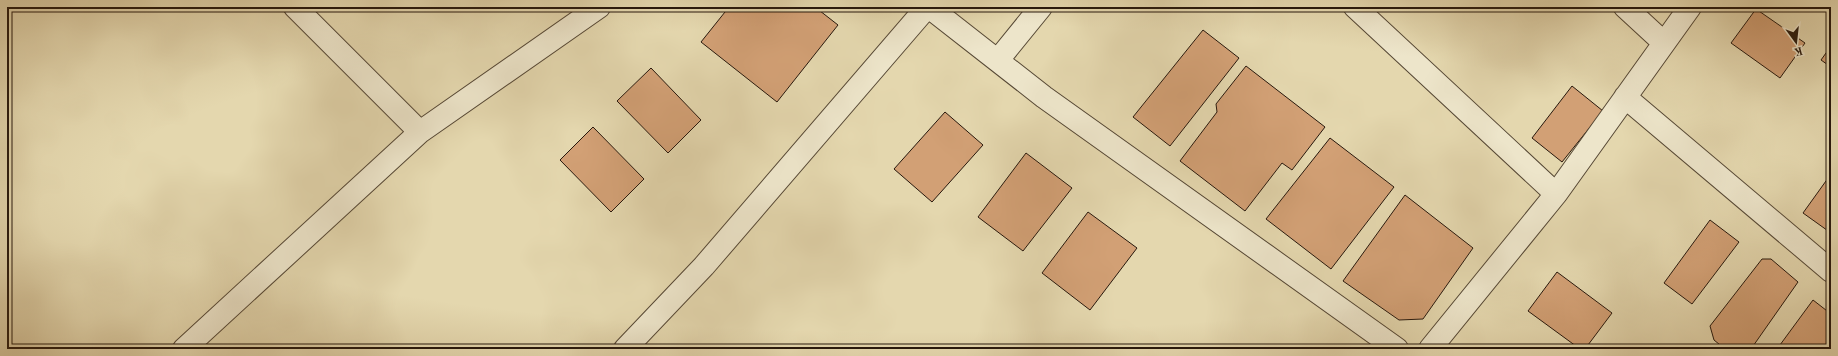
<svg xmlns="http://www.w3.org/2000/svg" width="1838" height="356" viewBox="0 0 1838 356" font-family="'Old Standard TT',serif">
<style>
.building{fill:#d2a075;stroke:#27180d}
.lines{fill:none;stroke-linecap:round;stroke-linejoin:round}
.street-casing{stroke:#564835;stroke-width:24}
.street{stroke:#ede5ca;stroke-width:22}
</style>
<rect width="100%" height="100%" fill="#e4d7ae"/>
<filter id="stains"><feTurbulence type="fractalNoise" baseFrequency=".005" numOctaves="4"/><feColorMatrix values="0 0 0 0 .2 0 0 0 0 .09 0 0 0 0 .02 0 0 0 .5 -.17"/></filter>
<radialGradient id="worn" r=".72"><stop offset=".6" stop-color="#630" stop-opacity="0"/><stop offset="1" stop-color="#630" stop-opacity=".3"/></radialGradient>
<!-- building -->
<path class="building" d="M 729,7 L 815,7 L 838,25 L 777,102 L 701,42 Z
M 1756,9 L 1805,43 L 1780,78 L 1731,43 Z
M 1203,30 L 1239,58 L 1170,146 L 1133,117 Z
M 1831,46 L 1831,67 L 1821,60 Z
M 1246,66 L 1325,127 L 1292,170 L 1282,163 L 1245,211 L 1180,161 L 1217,112 L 1216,104 Z
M 651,68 L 701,120 L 668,153 L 617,101 Z
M 1572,86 L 1603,111 L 1562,162 L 1532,138 Z
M 945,112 L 983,145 L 932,202 L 894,169 Z
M 593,127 L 644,179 L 611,212 L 560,160 Z
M 1330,138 L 1394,187 L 1331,269 L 1266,219 Z
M 1026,153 L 1072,188 L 1023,251 L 978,217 Z
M 1831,174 L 1831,233 L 1803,213 Z
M 1405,195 L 1473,248 L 1423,319 L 1399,320 L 1343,281 Z
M 1088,212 L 1137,248 L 1090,310 L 1042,273 Z
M 1710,220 L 1739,242 L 1692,304 L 1664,283 Z
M 1762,259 L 1771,259 L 1798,282 L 1751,349 L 1725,349 L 1714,340 L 1710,326 Z
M 1557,272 L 1612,313 L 1585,349 L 1580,349 L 1528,311 Z
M 1813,300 L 1831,314 L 1831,349 L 1777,349 Z"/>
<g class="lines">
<!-- street casing -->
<g class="street-casing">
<path id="street" d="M 295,7 L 420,132
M 929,7 L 1044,97 L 1397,349
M 1355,7 L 1556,194
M 1625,7 L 1664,43
M 998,60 L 1041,7
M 1625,97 L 1831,271
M 184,349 L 420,132 L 599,7
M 625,349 L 704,266 L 927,7
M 1430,349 L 1556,194 L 1690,7"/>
</g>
<!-- street -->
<use href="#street" class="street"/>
</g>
<!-- margin -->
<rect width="1838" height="356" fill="none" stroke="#e4d7ae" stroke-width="24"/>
<rect x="8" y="8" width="1822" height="340" fill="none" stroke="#27180d" stroke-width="2"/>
<rect x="12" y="12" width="1814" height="332" fill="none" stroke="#27180d"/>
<!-- north arrow -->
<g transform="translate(1796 42) rotate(165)" stroke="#ede5ca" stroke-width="3" paint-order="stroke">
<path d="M0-3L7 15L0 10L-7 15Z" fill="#27180d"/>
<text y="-6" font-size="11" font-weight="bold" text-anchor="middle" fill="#27180d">K</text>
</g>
<rect width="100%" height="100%" filter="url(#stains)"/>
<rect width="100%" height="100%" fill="url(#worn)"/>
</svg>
